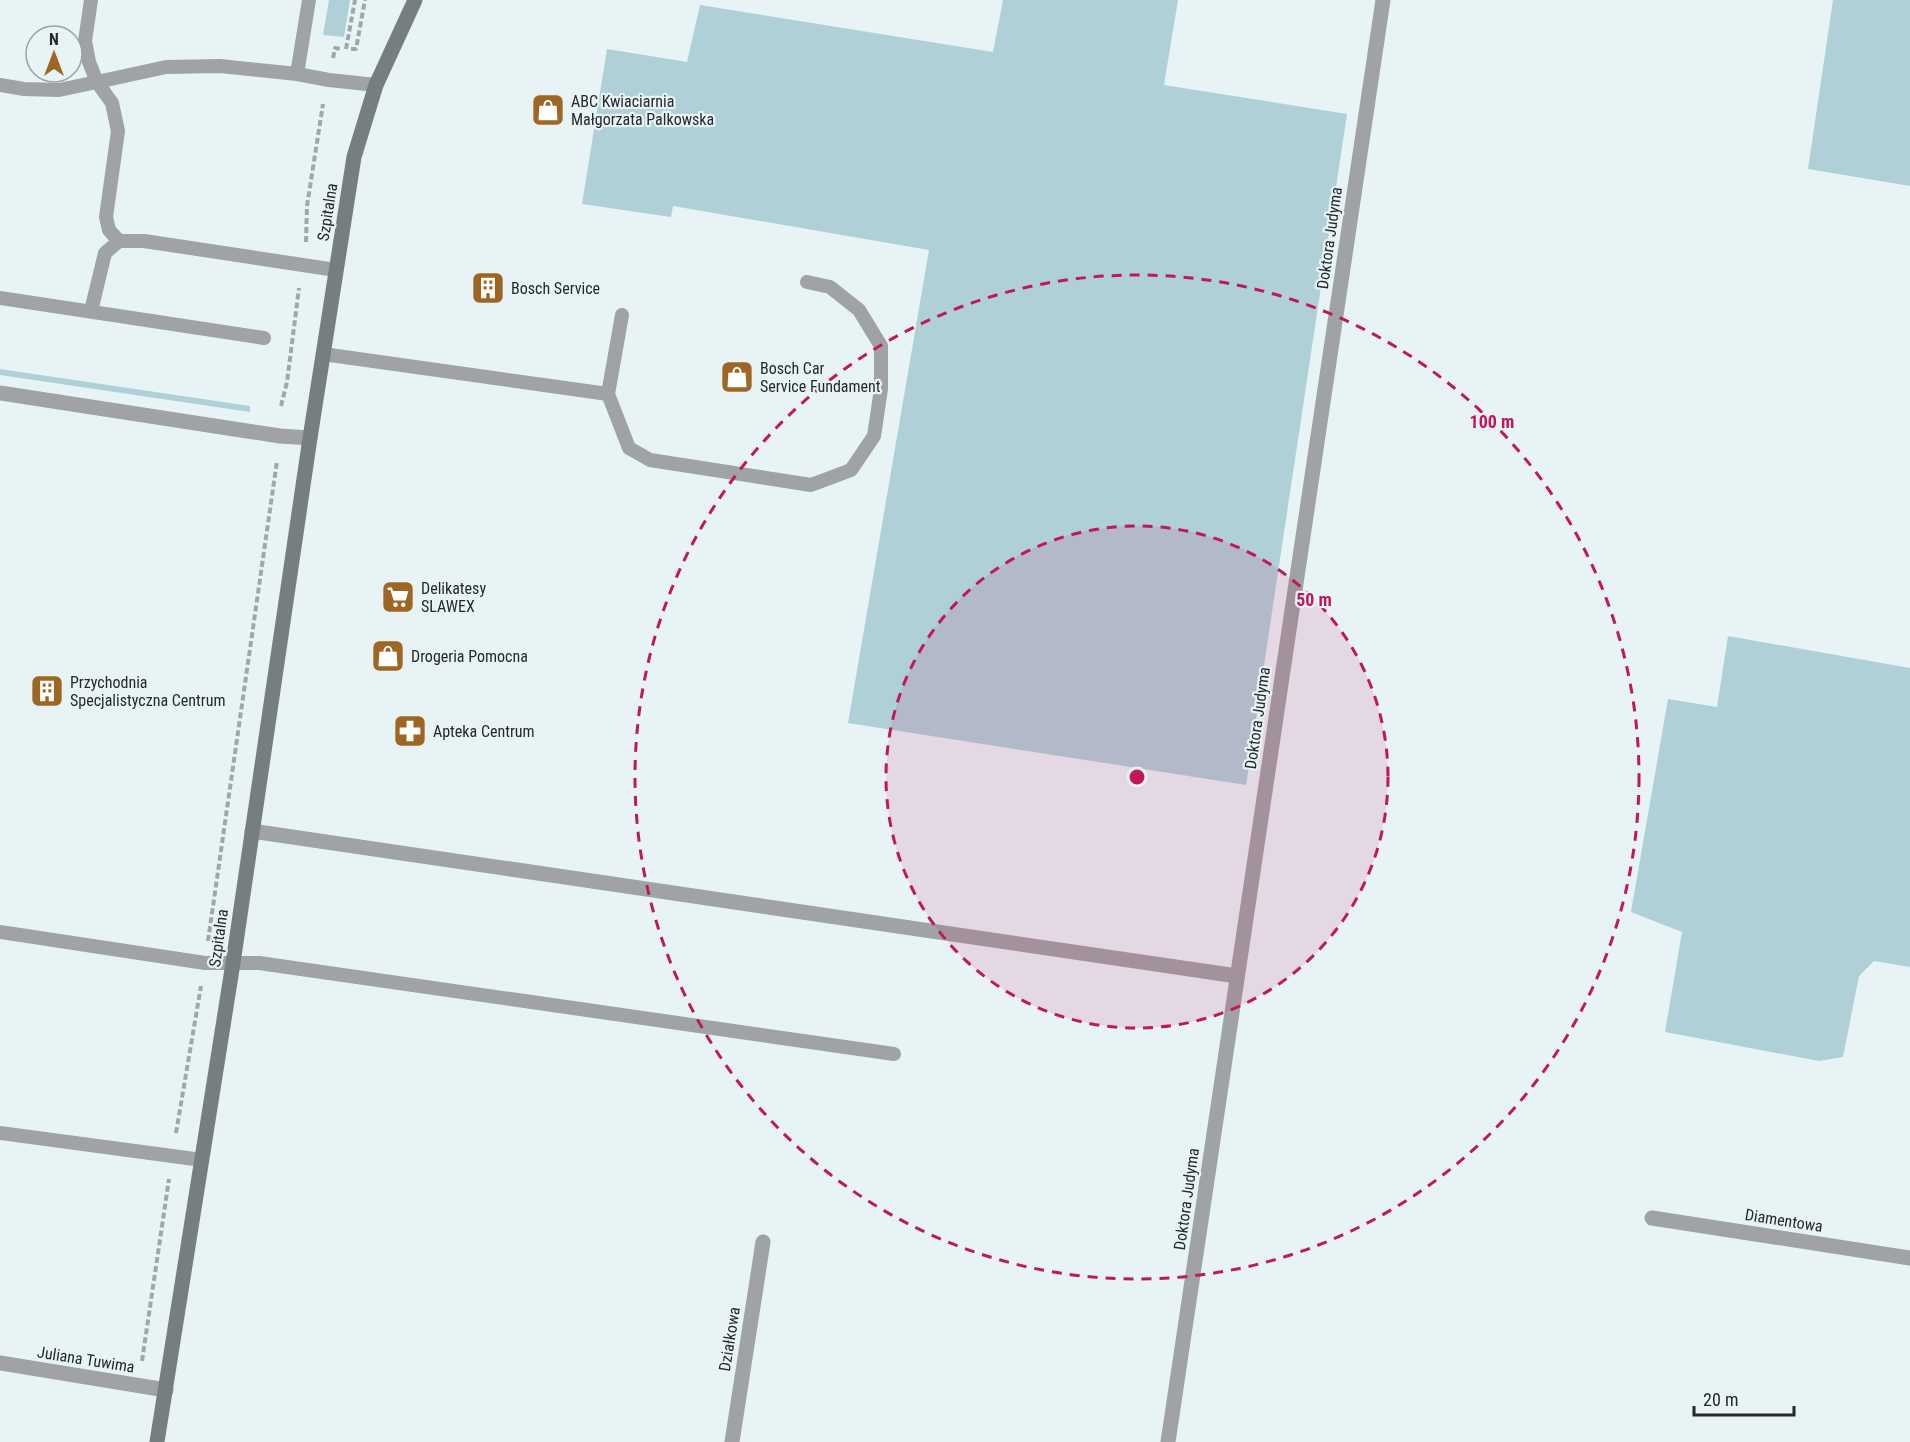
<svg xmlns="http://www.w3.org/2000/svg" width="1910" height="1442" viewBox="0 0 1910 1442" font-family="'Roboto Condensed',sans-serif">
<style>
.green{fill:#b0d0d8}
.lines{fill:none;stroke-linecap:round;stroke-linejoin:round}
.path{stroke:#9ea7a9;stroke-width:4;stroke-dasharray:6 3;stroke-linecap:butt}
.lane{stroke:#9fa3a4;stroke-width:14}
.street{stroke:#9fa3a4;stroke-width:15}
.secondary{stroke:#777e80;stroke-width:15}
.ring{fill:none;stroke:#c2185b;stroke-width:3;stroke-dasharray:10 8}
.labels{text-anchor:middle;stroke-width:4.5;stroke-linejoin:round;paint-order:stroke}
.poi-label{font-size:16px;fill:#25292a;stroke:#e8f3f6;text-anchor:start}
.street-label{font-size:16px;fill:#25292a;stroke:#e8f3f6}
.centre{fill:#c2185b;stroke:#e8f3f6;stroke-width:3}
.ring-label{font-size:18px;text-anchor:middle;font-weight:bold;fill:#c2185b;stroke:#e8f3f6;stroke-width:4.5;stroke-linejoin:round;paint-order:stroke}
</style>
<rect width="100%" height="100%" fill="#e8f3f6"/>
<!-- green -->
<path class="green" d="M 329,0 L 350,0 L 344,37 L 323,35 Z
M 1003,0 L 1178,0 L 1164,85 L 1347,114 L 1246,785 L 848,723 L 929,250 L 673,206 L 671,217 L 582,204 L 607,49 L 687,62 L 700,5 L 993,52 Z
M 1833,0 L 1910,0 L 1910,186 L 1808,169 Z
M 0,369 L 250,406 L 250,412 L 0,375 Z
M 1728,636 L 1910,668 L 1910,967 L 1874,961 L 1859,976 L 1843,1057 L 1819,1061 L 1665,1032 L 1682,932 L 1631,912 L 1668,699 L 1717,707 Z"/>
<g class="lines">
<!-- path -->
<path class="path" d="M 346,49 L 355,0
M 351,49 L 356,49 L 365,0
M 333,58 L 335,48 L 342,49
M 306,242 L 307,206 L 323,104
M 281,406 L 287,382 L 299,288
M 208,941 L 277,461
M 176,1133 L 201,986
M 142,1361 L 169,1179"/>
<!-- lane -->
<path class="lane" d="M 91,0 L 85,41 L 89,62 L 97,82 L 166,67 L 220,66 L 297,74
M 309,0 L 297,74 L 329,80 L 376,85
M 0,85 L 24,89 L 59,90 L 97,82 L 112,103 L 118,131 L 106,217 L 109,230 L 119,241
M 0,298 L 264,338
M 91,311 L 105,253 L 119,241 L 144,241 L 336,270
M 323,354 L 608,394 L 622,315
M 608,394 L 629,448 L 650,460 L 811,485 L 851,470 L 874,436 L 881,389 L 881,346 L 859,310 L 830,287 L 807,282
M 0,932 L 205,963 L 259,963 L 894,1054
M 0,1133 L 202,1160"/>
<!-- street -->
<path class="street" d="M 0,393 L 280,436 L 310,438
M 252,831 L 1237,976
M 1652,1218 L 1910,1258
M 0,1363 L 166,1390
M 732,1442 L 763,1242
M 1168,1442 L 1383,0"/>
<!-- secondary -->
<path class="secondary" d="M 157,1442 L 233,963 L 310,438 L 354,157 L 376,85 L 415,0"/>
</g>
<!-- distance rings -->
<circle cx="1137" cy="777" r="251" fill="#c2185b" fill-opacity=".12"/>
<g class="ring">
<circle cx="1137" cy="777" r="251"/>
<circle cx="1137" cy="777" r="502"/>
</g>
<!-- icons -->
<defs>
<g id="shop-square" transform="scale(1.725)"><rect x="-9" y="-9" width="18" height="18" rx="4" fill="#9e6623" stroke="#e8f3f6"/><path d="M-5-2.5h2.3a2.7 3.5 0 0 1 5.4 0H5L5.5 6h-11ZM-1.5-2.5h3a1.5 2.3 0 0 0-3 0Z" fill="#fff"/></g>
<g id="building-square" transform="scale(1.725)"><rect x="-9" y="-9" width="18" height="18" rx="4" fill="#9e6623" stroke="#e8f3f6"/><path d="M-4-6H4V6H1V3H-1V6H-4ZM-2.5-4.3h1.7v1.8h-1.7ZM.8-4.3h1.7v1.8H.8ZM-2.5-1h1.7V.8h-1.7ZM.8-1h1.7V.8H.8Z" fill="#fff"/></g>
<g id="supermarket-square" transform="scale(1.725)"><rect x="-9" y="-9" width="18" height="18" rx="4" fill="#9e6623" stroke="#e8f3f6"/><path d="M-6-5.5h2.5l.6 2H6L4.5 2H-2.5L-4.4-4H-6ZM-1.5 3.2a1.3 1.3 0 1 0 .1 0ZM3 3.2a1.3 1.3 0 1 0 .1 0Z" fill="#fff"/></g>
<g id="pharmacy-square" transform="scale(1.725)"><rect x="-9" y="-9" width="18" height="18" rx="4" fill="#9e6623" stroke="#e8f3f6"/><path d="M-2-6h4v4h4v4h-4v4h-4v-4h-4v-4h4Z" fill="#fff"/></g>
</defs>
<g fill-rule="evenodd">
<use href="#shop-square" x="548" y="110"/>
<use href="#building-square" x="488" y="288"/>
<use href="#shop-square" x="737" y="377"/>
<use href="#supermarket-square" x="398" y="597"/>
<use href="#shop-square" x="388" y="656"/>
<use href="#building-square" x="47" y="691"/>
<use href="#pharmacy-square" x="410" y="731"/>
</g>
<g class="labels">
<!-- poi labels -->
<g class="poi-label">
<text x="571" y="107">ABC Kwiaciarnia<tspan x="571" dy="18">Małgorzata Palkowska</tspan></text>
<text x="511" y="294">Bosch Service</text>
<text x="760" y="374">Bosch Car<tspan x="760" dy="18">Service Fundament</tspan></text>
<text x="421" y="594">Delikatesy<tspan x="421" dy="18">SLAWEX</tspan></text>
<text x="411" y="662">Drogeria Pomocna</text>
<text x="70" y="688">Przychodnia<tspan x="70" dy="18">Specjalistyczna Centrum</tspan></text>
<text x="433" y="737">Apteka Centrum</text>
</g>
<!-- street labels -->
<g class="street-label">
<text transform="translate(327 212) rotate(-81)" y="6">Szpitalna</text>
<text transform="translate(1329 238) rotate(-82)" y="6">Doktora Judyma</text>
<text transform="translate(1257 718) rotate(-82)" y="6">Doktora Judyma</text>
<text transform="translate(218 938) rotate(-82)" y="6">Szpitalna</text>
<text transform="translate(1186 1199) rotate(-82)" y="6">Doktora Judyma</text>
<text transform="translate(1784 1220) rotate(9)" y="6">Diamentowa</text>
<text transform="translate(729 1339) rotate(-81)" y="6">Działkowa</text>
<text transform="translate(86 1359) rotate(9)" y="6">Juliana Tuwima</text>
</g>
</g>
<circle cx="1137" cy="777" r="9" class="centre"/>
<g class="ring-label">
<text x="1492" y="428">100 m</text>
<text x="1314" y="606">50 m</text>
</g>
<!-- north arrow -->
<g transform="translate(54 54)"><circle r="28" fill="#e8f3f6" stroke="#9aa2a4" stroke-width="1.5"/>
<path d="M0-4.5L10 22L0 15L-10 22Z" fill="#9e6623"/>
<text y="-9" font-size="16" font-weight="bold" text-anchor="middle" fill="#25292a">N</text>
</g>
<!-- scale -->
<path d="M1694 1406v9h100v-9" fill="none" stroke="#25292a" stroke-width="3"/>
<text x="1703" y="1406" font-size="18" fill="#25292a" stroke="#e8f3f6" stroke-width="4.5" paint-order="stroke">20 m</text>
</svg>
